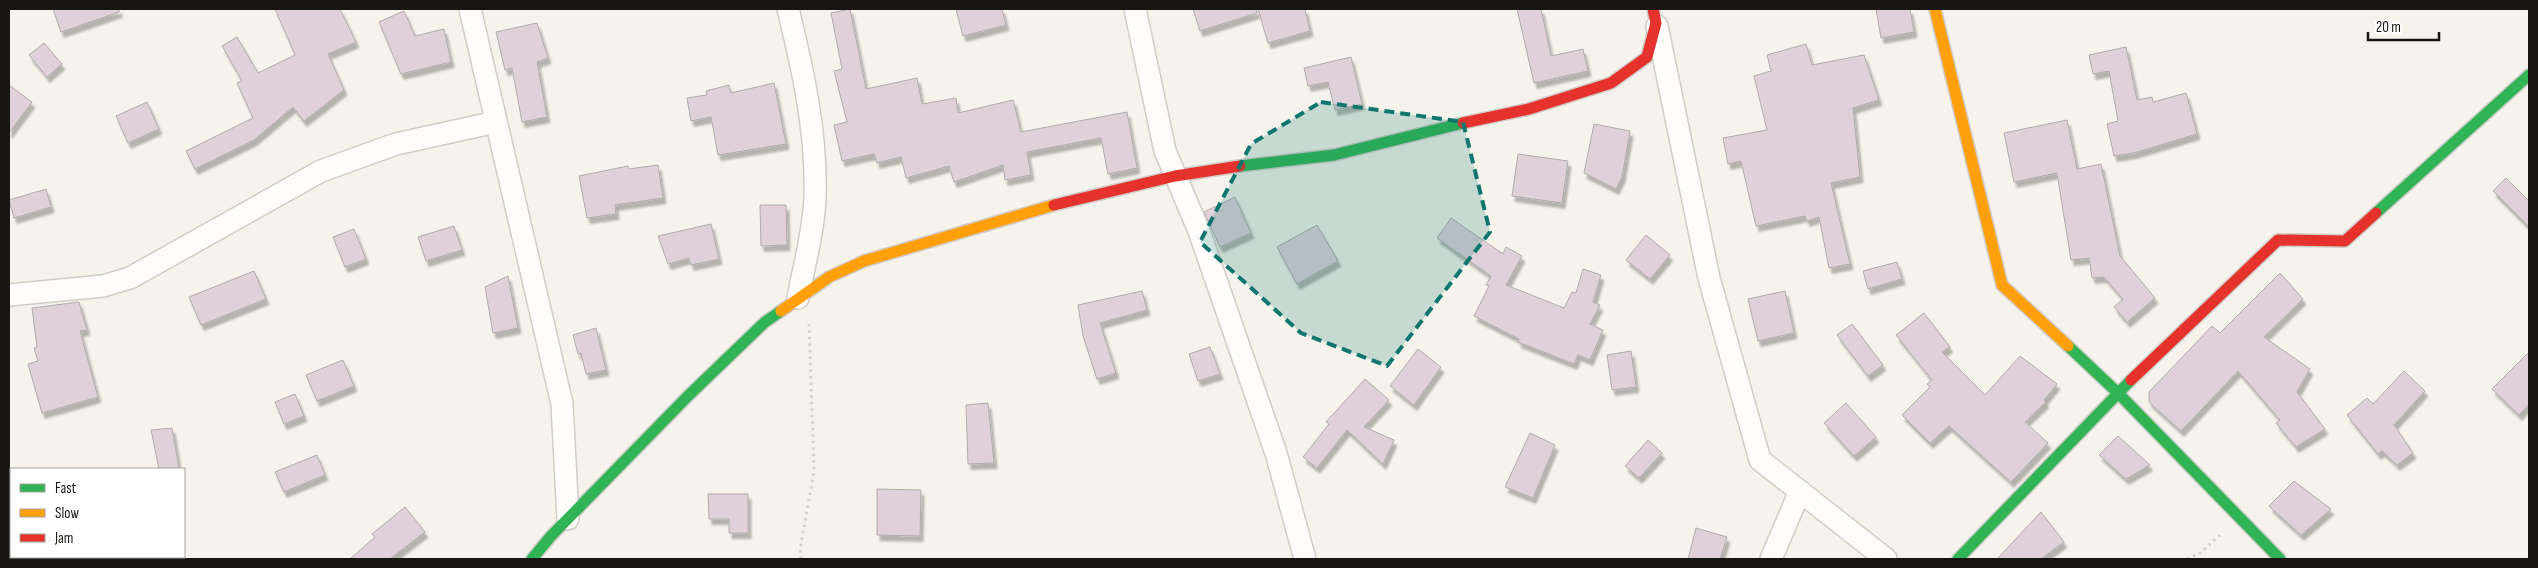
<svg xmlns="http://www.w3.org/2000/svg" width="2538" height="568" viewBox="0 0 2538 568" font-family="'Sofia Sans Condensed',sans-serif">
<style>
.building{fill:#dfd0d9;stroke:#aeacaa;filter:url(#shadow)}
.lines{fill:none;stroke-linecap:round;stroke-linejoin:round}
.street-casing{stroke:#d0cdc8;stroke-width:24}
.fast-casing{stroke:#d0cdc8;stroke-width:14}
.slow-casing{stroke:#d0cdc8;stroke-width:14}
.jam-casing{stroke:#d0cdc8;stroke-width:14}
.path{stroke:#d3d2d0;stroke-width:3;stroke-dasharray:2.5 4;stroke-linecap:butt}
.street{stroke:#fefdfc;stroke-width:21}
.fast{stroke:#30b455;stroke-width:11}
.slow{stroke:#ff9f0a;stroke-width:11}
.jam{stroke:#e5322d;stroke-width:11}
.marked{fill:#0f766e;fill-opacity:0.2;stroke:#0f766e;stroke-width:4;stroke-dasharray:10 6;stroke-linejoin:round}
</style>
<defs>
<filter id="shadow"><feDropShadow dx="3" dy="5.5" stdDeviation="1" flood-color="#0004"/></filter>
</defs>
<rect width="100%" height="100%" fill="#f6f3ec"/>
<!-- building -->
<path class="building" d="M 53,9 L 119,9 L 119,12 L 61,32 Z
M 275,9 L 340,9 L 356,42 L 328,54 L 344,90 L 304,121 L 293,107 L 254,140 L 195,169 L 186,151 L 253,118 L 237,83 L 242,81 L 222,46 L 237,37 L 258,73 L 295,55 Z
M 850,9 L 866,89 L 917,78 L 922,104 L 956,98 L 958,113 L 1013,100 L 1021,132 L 1127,112 L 1137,168 L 1108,174 L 1101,138 L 1027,152 L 1031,175 L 1005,180 L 1003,165 L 954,182 L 949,166 L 906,178 L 901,157 L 877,163 L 874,154 L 842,161 L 834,125 L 847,122 L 834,71 L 842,69 L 831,13 Z
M 956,9 L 1002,9 L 1006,25 L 963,36 Z
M 1193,9 L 1256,9 L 1257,13 L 1200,31 Z
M 1258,9 L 1305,9 L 1310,31 L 1268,43 Z
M 1517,9 L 1541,9 L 1551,56 L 1583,49 L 1588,71 L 1534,83 Z
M 1876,9 L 1910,9 L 1914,32 L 1881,38 Z
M 404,11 L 415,36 L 444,29 L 451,62 L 401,74 L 379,22 Z
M 537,23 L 548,58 L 537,62 L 547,117 L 522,122 L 512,68 L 505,70 L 496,32 Z
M 44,43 L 62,64 L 47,77 L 29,55 Z
M 1806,44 L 1812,65 L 1864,55 L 1879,100 L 1853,108 L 1860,177 L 1831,183 L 1850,264 L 1829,268 L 1819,217 L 1807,221 L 1805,216 L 1756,226 L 1741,161 L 1728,164 L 1723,138 L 1767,130 L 1754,76 L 1771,71 L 1767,55 Z
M 2126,47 L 2137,100 L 2152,97 L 2153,102 L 2186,93 L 2197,134 L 2134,153 L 2114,156 L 2107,124 L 2118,121 L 2109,71 L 2093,74 L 2089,55 Z
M 1351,57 L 1362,104 L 1335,110 L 1328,82 L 1308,86 L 1304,68 Z
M 774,83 L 786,144 L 718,155 L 711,117 L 691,121 L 687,98 L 707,95 L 706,91 L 729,85 L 731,93 Z
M 9,85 L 32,102 L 9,133 Z
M 147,102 L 159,129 L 128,143 L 116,116 Z
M 2067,120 L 2077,169 L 2101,164 L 2120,256 L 2155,298 L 2127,322 L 2114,307 L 2123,299 L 2104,277 L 2092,278 L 2089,258 L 2071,260 L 2057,173 L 2014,182 L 2004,133 Z
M 1594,124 L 1630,131 L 1622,177 L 1616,189 L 1584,173 Z
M 1518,154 L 1568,161 L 1562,203 L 1512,196 Z
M 658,165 L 663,198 L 615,205 L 616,214 L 587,218 L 579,176 L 628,166 L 629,169 Z
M 2506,178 L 2529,201 L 2529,227 L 2493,191 Z
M 46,189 L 51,207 L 14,218 L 9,200 Z
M 1235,197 L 1251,233 L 1220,247 L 1204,212 Z
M 760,205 L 786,205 L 787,245 L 761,246 Z
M 1451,218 L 1503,254 L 1506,247 L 1522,256 L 1506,285 L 1564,308 L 1572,292 L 1576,293 L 1583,269 L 1601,275 L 1593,302 L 1600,305 L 1590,324 L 1603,330 L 1590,360 L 1578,355 L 1574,364 L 1518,342 L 1519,339 L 1474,316 L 1489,286 L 1486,285 L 1491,276 L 1437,238 Z
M 711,224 L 719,259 L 691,265 L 689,258 L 668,264 L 658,236 Z
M 1317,225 L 1338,261 L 1297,284 L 1277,247 Z
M 454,226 L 462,250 L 426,261 L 418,237 Z
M 354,229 L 366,259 L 345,267 L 333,237 Z
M 1646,235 L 1670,255 L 1650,279 L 1626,260 Z
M 1897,262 L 1902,279 L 1868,289 L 1863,271 Z
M 254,271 L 266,299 L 201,325 L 189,297 Z
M 2280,273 L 2303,299 L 2264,337 L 2310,369 L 2297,392 L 2325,429 L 2296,447 L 2276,423 L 2280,420 L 2238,371 L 2181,431 L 2149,402 L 2149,392 L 2212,326 L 2220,333 Z
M 508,276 L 518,328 L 493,333 L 485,287 Z
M 1142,291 L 1147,310 L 1100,323 L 1116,373 L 1097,379 L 1083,336 L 1078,305 Z
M 1785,291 L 1794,333 L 1758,341 L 1748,299 Z
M 79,302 L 87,330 L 80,331 L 98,397 L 42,413 L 28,364 L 38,361 L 34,348 L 37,347 L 32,308 Z
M 1924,313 L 1950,347 L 1942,352 L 1985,395 L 2020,356 L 2057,384 L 2044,400 L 2046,402 L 2025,422 L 2048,443 L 2011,482 L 1949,426 L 1930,443 L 1902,415 L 1930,387 L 1927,384 L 1932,380 L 1896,335 Z
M 1852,324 L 1883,365 L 1868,376 L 1837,335 Z
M 596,328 L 606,370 L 586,374 L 581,353 L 578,354 L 573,335 Z
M 1210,347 L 1220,374 L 1198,381 L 1189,354 Z
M 1418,349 L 1441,367 L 1414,405 L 1390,386 Z
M 1631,351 L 1636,387 L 1612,390 L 1607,355 Z
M 2529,352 L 2529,404 L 2519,415 L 2492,389 Z
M 343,360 L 354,386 L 317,401 L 306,375 Z
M 2404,371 L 2425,391 L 2394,425 L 2413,453 L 2397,465 L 2382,451 L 2378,454 L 2347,415 L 2367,398 L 2373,404 Z
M 1365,379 L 1389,400 L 1364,427 L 1394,440 L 1383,464 L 1347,430 L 1317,468 L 1303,457 L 1329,424 L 1326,422 Z
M 295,394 L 304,416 L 284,424 L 275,402 Z
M 988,403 L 994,463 L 968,464 L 966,405 Z
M 1846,403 L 1876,437 L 1854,456 L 1824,423 Z
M 172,428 L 179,469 L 159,469 L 151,430 Z
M 1530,433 L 1555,445 L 1533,498 L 1505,487 Z
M 2118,436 L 2150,465 L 2126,479 L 2099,455 Z
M 1648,440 L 1662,453 L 1639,478 L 1625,466 Z
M 317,455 L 325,475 L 284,492 L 275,472 Z
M 2294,481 L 2331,509 L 2301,535 L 2269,506 Z
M 877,489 L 921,490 L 920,536 L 877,535 Z
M 708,494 L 748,494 L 748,533 L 729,533 L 729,519 L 709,519 Z
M 405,507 L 425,532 L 390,559 L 350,559 L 375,537 L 372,534 Z
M 2041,512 L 2064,542 L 2041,559 L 1997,559 Z
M 1696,528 L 1727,537 L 1720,559 L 1688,559 Z"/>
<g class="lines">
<!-- street casing -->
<g class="street-casing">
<path id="street" d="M 470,9 L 562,404 L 568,519
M 788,9 C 803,70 817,133 815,197 C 814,230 804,265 798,298
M 1135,9 L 1165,151 L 1199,231 L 1276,453 L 1305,559
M 1657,26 L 1709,278 L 1760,460 L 1886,559
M 9,295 L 103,286 L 130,278 L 321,171 L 396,144 L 496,122
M 1771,559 L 1800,491"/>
</g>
<!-- fast casing -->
<g class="fast-casing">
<path id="fast" d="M 1240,166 L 1334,155 L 1463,123
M 2376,213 L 2529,75
M 2068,346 L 2118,393 L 2280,559
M 532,559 L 551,536 L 688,396 L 765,322 L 781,311
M 1958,559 L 2131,380"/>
</g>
<!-- slow casing -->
<g class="slow-casing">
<path id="slow" d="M 1935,9 L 2002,285 L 2068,346
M 781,311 L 829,277 L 864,261 L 1054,205"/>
</g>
<!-- jam casing -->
<g class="jam-casing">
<path id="jam" d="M 1463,123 L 1529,109 L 1611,83 L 1647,57 L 1656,23 L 1653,9
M 1054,205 L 1175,176 L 1240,166
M 2131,380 L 2278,240 L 2345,241 L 2376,213"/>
</g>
<!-- path -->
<path class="path" d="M 801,559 L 800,549 L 814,472 L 809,322
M 2187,559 L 2200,553 L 2220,535"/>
<!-- street -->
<use href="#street" class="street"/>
<!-- fast -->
<use href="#fast" class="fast"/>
<!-- slow -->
<use href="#slow" class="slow"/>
<!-- jam -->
<use href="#jam" class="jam"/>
</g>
<!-- marked area -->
<path class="marked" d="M 1321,102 L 1463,122 L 1490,232 L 1387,366 L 1301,333 L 1200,242 L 1251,144 Z"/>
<!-- border -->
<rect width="2538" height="568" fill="none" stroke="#171612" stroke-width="20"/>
<!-- legend -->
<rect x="10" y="468" width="175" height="90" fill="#ffffff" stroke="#a2a2a0"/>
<rect x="20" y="484" width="25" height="8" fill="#30b455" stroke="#a2a2a0"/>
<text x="55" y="493" font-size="15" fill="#171612">Fast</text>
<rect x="20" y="509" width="25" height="8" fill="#ff9f0a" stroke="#a2a2a0"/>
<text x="55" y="518" font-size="15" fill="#171612">Slow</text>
<rect x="20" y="534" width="25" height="8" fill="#e5322d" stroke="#a2a2a0"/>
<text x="55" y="543" font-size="15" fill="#171612">Jam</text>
<!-- scale -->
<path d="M2368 32v8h71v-8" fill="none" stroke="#171612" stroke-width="2.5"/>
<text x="2376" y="32" font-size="15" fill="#171612" stroke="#ffffff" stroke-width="4" paint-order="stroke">20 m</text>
</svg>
